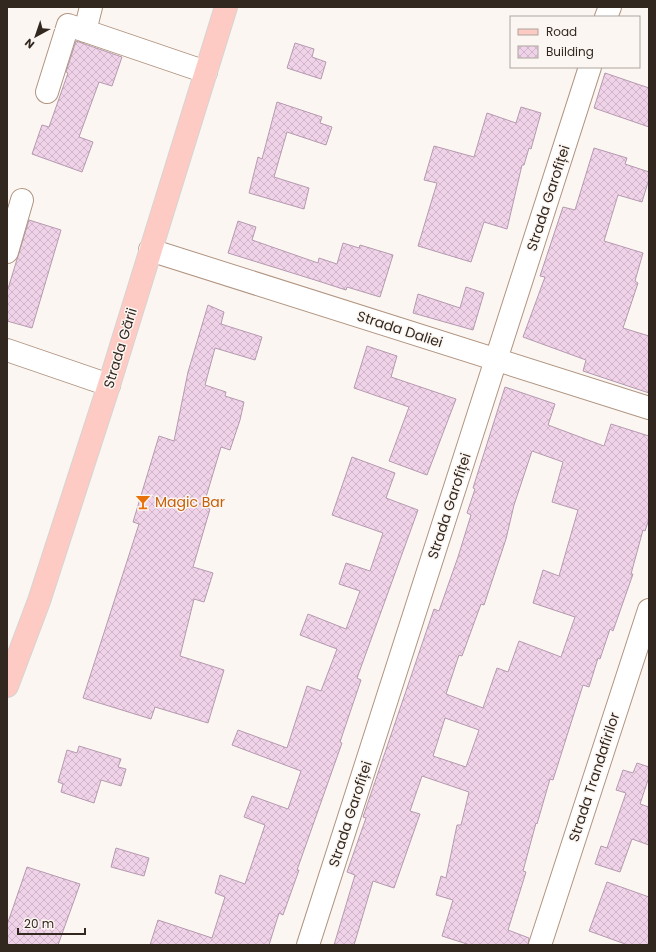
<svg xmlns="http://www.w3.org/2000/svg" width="656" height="952" viewBox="0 0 656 952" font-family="Poppins,sans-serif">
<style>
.building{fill:url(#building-cross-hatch);stroke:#b59aaf;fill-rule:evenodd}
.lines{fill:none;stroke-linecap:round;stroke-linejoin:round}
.minor-casing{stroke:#b19581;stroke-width:24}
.major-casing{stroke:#d6d4d2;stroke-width:24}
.minor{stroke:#fff;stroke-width:22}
.major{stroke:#fecac4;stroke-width:22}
.labels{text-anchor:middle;stroke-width:3;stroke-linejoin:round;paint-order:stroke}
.street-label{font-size:14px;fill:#332820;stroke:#fcf6f2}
.food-label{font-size:14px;fill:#c56008;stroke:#fcf6f2;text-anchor:start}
</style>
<defs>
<pattern id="building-cross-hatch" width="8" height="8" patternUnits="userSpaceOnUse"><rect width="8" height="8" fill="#f0d3e9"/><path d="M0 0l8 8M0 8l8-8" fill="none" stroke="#ceb5c8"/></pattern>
</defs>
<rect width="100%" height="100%" fill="#fcf6f2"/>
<!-- building -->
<path class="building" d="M 76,41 L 122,57 L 112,86 L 99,82 L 79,137 L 93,142 L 82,172 L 32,154 L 42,125 L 49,127 L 68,73 L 66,72 Z
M 295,43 L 314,49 L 312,57 L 326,62 L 321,79 L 287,68 Z
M 605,73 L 649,88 L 649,127 L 594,108 Z
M 277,102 L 322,117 L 320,123 L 332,127 L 326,145 L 287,132 L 274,177 L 309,188 L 304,209 L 249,193 L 258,157 L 262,159 Z
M 521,107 L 541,113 L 531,149 L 529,148 L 524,165 L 522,165 L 507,229 L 484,222 L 471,262 L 418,246 L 437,183 L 424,180 L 434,146 L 474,157 L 487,113 L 516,123 Z
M 594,148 L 627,158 L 625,164 L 649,172 L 649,179 L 642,202 L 618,195 L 604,241 L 643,253 L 635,281 L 638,283 L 623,328 L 649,336 L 649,393 L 583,371 L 586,360 L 523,337 L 545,277 L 540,276 L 563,207 L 575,210 Z
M 29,220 L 61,230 L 32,328 L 7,321 L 7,292 Z
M 238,221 L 256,227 L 252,240 L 318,263 L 319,258 L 337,264 L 343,243 L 359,248 L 360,245 L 393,255 L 380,297 L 347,287 L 346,290 L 315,280 L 228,253 Z
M 466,287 L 484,293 L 473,330 L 413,313 L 418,294 L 460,308 Z
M 208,305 L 224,312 L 221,324 L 262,337 L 255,360 L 215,348 L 205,385 L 226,392 L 225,396 L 244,402 L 240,420 L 230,450 L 221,447 L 203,507 L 210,509 L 193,567 L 213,573 L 204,602 L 194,599 L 180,656 L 224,670 L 208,723 L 155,707 L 151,719 L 83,698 L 139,524 L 133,522 L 159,436 L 174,441 L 188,372 Z
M 367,346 L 397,356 L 391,377 L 456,399 L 427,475 L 389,461 L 409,407 L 354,388 Z
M 505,387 L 555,404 L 548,425 L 604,446 L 611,424 L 649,436 L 649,519 L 645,531 L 643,530 L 631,574 L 633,574 L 613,631 L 610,629 L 600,659 L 598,658 L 589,687 L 583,685 L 553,780 L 550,779 L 537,824 L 536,823 L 523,871 L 526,872 L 508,930 L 529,938 L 528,945 L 470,945 L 442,936 L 453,900 L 436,895 L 441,876 L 446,878 L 457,825 L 461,825 L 469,792 L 422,776 L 410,811 L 420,814 L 394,888 L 373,881 L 354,945 L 334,945 L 355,875 L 347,872 L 366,818 L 363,817 L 434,609 L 439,611 L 458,557 L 471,515 L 467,513 L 475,489 L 473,488 ZM 532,451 L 563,462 L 552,502 L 578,510 L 559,576 L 543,570 L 533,603 L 575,617 L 561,657 L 519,641 L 508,672 L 497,668 L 483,708 L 446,694 L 459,655 L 462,656 L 481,604 L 484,605 L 506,539 L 514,505 ZM 445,718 L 479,730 L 466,767 L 433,756 Z
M 352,457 L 395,473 L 386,498 L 418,510 L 357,678 L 361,680 L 340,742 L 342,743 L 297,870 L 299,870 L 283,915 L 279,913 L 269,945 L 150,945 L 158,920 L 212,938 L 225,897 L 215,893 L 220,875 L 245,884 L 265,825 L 244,817 L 252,796 L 288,809 L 301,771 L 232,745 L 238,730 L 287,748 L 307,686 L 321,691 L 337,649 L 300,635 L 308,614 L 346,629 L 360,591 L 339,584 L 346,563 L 370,571 L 383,533 L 332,515 Z
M 79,746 L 121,759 L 118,767 L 126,769 L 121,786 L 101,780 L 94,803 L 61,792 L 63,784 L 58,782 L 67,750 L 77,753 Z
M 637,763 L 649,767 L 649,777 L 640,804 L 649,807 L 649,845 L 632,839 L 620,872 L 595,864 L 601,846 L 607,848 L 626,793 L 616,790 L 623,770 L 633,773 Z
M 116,848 L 149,858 L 144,876 L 111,867 Z
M 27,867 L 80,884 L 58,945 L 7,945 L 7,925 Z
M 607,882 L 649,897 L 649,945 L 628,945 L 589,931 Z"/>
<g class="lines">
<!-- minor casing -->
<g class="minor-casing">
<path id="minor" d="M 606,17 L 610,7
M 85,31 L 91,7
M 47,92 L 68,25 L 206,72
M 150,250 L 649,408
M 7,252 L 22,200
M 7,350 L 109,385
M 308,945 L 590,67
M 540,945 L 649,610"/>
</g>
<!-- major casing -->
<g class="major-casing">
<path id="major" d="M 7,686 L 39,601 L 109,385 L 226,7"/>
</g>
<!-- minor -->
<use href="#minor" class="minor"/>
<!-- major -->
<use href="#major" class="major"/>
</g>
<!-- icons -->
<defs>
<g id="bar-bare" transform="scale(1.2)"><path d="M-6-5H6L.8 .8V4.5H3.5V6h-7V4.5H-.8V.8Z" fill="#e8710a" stroke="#fcf6f2" stroke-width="2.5" paint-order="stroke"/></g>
</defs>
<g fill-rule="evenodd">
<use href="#bar-bare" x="143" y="502"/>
</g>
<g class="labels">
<!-- street labels -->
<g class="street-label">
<text transform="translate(548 198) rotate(-72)" y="5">Strada Garofiței</text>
<text transform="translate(400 329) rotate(18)" y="5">Strada Daliei</text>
<text transform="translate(120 348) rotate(-73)" y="5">Strada Gării</text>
<text transform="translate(449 506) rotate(-72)" y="5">Strada Garofiței</text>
<text transform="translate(594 777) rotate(-72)" y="5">Strada Trandafirilor</text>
<text transform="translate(350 814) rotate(-72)" y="5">Strada Garofiței</text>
</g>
<!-- food labels -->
<g class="food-label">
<text x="155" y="507">Magic Bar</text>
</g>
</g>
<!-- border -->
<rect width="656" height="952" fill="none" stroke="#332820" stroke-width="16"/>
<!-- legend -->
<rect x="510" y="16" width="130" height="52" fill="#fcf6f2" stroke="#aca49e"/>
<rect x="518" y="29" width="20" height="6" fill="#fecac4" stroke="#aca49e"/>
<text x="546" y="36" font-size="12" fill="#332820">Road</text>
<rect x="518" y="46" width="20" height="12" fill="url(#building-cross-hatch)" stroke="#aca49e"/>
<text x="546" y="56" font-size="12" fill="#332820">Building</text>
<!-- north arrow -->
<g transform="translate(36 36) rotate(220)" stroke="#fcf6f2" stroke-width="3" paint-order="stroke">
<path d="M0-3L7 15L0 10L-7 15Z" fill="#332820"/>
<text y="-6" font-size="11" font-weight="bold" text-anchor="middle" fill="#332820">N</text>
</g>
<!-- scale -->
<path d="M18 928v6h67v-6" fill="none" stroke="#332820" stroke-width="2"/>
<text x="24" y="928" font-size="12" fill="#332820" stroke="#fcf6f2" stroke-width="3" paint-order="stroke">20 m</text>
</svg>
